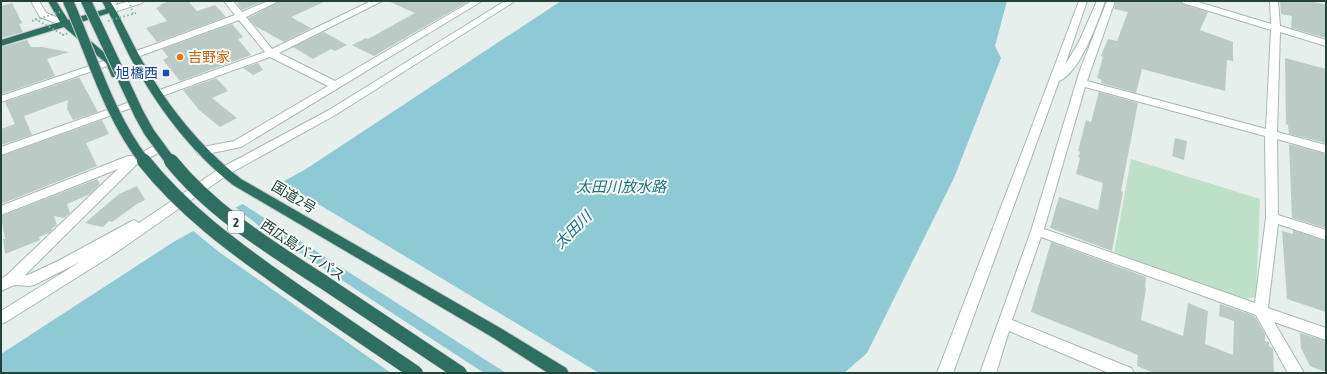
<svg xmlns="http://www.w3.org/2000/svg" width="1327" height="374" viewBox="0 0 1327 374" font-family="'Asap Condensed','Noto Sans JP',sans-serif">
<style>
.green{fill:#bfe0c8}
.water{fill:#8ec9d4}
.pier{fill:#e6efeb}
.building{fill:#bbcac4}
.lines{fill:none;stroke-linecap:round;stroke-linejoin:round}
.minor-casing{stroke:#a8b8b2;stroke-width:2}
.highway-casing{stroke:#c2cac8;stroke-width:2}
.minor{fill:#fff;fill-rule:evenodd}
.highway{fill:#2f6f62;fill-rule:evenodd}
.highway-bridge-far1-casing{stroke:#c2cac8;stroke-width:12;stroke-linecap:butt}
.highway-bridge-casing{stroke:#c2cac8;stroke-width:15;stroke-linecap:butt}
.path-bridge{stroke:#86b3a5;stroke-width:2;stroke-dasharray:1.5 2.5;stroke-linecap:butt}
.highway-bridge-far1{stroke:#2f6f62;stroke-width:10}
.highway-bridge{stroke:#2f6f62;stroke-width:14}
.food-dot{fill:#e8710a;stroke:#f7fbf9;stroke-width:1.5}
.transit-dot{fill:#1a4fb4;stroke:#f7fbf9;stroke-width:1.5}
.labels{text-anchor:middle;stroke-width:4;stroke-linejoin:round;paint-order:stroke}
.shield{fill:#f7fbf9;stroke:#637a73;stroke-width:1}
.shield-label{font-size:13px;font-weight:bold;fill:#24423a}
.food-label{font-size:14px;fill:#c56008;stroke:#f7fbf9;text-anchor:start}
.transit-label{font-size:14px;fill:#164399;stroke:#f7fbf9;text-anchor:end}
.street-label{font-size:14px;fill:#24423a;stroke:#f7fbf9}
.water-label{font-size:15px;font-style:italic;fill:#1c6f80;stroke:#f7fbf9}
</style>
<rect width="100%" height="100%" fill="#e6efeb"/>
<!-- green -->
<path class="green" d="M 1131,159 L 1260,199 L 1256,297 L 1246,299 L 1114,253 Z"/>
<!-- water -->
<path class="water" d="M 561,1 L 1007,1 L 995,46 L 1001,58 L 954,178 L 867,353 L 844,373 L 1,373 L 1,354 L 175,241 L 306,169 Z"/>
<!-- pier -->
<path class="pier" d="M 280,181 L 599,373 L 506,373 L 241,203 Z
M 234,206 L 259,226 L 311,260 L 484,373 L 391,373 L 219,252 L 192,230 Z"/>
<!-- building -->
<path class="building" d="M 170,1 L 188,1 L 197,11 L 215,5 L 226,17 L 157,42 L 146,28 L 167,21 L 156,8 L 161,6 L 159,5 Z
M 242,1 L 264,1 L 242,10 L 237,3 Z
M 280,1 L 326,1 L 291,17 L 311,28 L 284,42 L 255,26 L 248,18 Z
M 388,1 L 469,1 L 374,56 L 352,45 L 366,38 L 368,39 L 415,13 Z
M 1116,1 L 1181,1 L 1183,4 L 1208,12 L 1200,30 L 1233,42 L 1233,61 L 1227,60 L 1225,91 L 1142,69 L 1136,93 L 1101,83 L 1102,80 L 1097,78 L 1103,57 L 1101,56 L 1108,39 L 1117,41 L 1128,12 L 1114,9 Z
M 1280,1 L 1310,1 L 1326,5 L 1326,38 L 1291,28 L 1292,16 L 1281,14 Z
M 12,3 L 22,23 L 19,24 L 23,32 L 1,38 L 1,6 Z
M 232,24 L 243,37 L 238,39 L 251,55 L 180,81 L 163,60 L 168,57 L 162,49 Z
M 324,32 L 347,45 L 335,51 L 331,49 L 313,59 L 293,47 Z
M 27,40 L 31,47 L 42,47 L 69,52 L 47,59 L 55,76 L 2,94 L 1,47 Z
M 1285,58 L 1326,69 L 1326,143 L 1289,134 L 1288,125 L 1286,124 Z
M 258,63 L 263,70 L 253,75 L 243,68 Z
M 79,77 L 98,112 L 73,120 L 67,109 L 68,100 L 24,116 L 32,135 L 1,145 L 1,129 L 15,124 L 5,102 Z
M 216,78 L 228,91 L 212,98 L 237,118 L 220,127 L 199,110 L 183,90 Z
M 1099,92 L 1138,103 L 1121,191 L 1123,192 L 1112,251 L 1050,228 L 1059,197 L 1098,210 L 1103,183 L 1076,174 L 1080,158 L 1078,157 L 1080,152 L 1078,151 L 1086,120 L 1091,122 Z
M 102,120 L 109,134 L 86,143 L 97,166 L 1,204 L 1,156 Z
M 1175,138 L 1187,141 L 1184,160 L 1172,156 Z
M 1289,144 L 1326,154 L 1326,228 L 1292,218 Z
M 97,179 L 100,184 L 90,194 L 67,204 L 70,213 L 64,218 L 54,216 L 57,225 L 52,228 L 52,230 L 49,233 L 39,237 L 40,240 L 5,254 L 3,239 L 5,239 L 1,216 Z
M 137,186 L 145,200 L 137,204 L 112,222 L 109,221 L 103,227 L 85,223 L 119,194 Z
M 1293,230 L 1326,241 L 1326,312 L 1287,299 L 1282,231 L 1293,234 Z
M 1051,242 L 1146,277 L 1145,287 L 1146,288 L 1141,320 L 1183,336 L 1188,303 L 1208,311 L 1205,344 L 1233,355 L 1234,321 L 1219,316 L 1220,304 L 1252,315 L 1256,318 L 1265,334 L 1265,341 L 1269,342 L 1269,346 L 1273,349 L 1274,373 L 1154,373 L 1137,366 L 1138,355 L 1031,312 Z
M 1300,333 L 1326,341 L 1326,372 L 1310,366 L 1301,348 Z"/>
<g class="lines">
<!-- minor casing -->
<g class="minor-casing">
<path id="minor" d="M 31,1 L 39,1 L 46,13 L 69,22 L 71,24 L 66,27 L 40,17 Z
M 109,1 L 117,1 L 116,5 L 130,1 L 143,1 L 142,3 L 111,13 L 107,10 Z
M 224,1 L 233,1 L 242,12 L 268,1 L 279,1 L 246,17 L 272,49 L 371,1 L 382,1 L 279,53 L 335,81 L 472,1 L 482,1 L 241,147 L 202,155 L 198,154 L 196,151 L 198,148 L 234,141 L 328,86 L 270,57 L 162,96 L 154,96 L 153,94 L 154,92 L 265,52 L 239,20 L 137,57 L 134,58 L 129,55 L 131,53 L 235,15 Z
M 505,1 L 515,1 L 337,114 L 227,175 L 114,254 L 6,322 L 1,324 L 1,311 L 80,262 L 34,285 L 29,286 L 14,285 L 1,291 L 1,279 L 7,275 L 118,169 L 1,215 L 1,206 L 128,156 C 130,156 132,156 135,156 C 144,154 150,144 160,146 L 162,149 L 160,152 L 136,165 L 25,275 L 28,275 L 58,261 L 130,222 L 134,220 L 139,223 L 219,169 L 329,110 Z
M 1079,1 L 1087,1 L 1065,65 L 1079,42 L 1097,1 L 1105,1 C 1098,21 1080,73 1059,81 L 953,373 L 937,373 L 1026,142 Z
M 1107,1 L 1115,1 L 1087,81 L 1266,129 L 1271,30 L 1183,3 L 1182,1 L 1195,1 L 1271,24 L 1270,1 L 1278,1 L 1280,26 L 1326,40 L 1326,46 L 1280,32 L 1277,132 L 1326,145 L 1326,153 L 1277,139 L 1278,215 L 1326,230 L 1326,240 L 1278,224 L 1268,308 L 1326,328 L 1326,340 L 1274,322 L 1304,373 L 1288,373 L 1256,315 L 1041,237 L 1012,320 L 1131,368 L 1134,373 L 1109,373 L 1009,331 L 996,373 L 980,373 L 1031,231 L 1080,70 ZM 1085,87 L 1265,136 L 1266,218 L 1255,303 L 1044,229 Z
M 110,59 L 113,60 L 115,62 L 113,64 L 1,102 L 1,96 Z
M 130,102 L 134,103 L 135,105 L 134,107 L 1,155 L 1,147 Z"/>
</g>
<!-- highway casing -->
<g class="highway-casing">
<path id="highway" d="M 48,1 L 56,1 L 68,20 L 106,9 L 102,1 L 110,1 C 121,18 129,37 139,55 C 165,103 199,146 241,179 L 502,329 L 566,368 L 569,373 L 548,373 L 492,337 L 233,185 C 189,150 155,104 129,55 C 122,41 116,27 109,13 L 72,25 L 113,60 L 121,75 L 120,77 L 112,77 L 106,63 L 64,27 L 1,46 L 1,40 L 60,22 Z"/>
</g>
<!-- minor -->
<use href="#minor" class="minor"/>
<!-- highway -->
<use href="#highway" class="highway"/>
<!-- highway-bridge-far1 casing -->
<g class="highway-bridge-far1-casing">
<path id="highway-bridge-far1" d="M 68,1 C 92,55 108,115 145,162
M 86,1 L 139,114 L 149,132 L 171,162"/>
</g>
<!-- highway-bridge casing -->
<g class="highway-bridge-casing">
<path id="highway-bridge" d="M 144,161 C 183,210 232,246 283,282 C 327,313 372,343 416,373
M 171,161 C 212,212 271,248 325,283 C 370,313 415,343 460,373"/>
</g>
<!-- path-bridge -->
<path class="path-bridge" d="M 129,1 L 133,14
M 35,19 L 64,35
M 32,21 L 60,12
M 108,21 L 136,13
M 62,35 L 69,33"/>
<!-- highway-bridge-far1 -->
<use href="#highway-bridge-far1" class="highway-bridge-far1"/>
<!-- highway-bridge -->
<use href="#highway-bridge" class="highway-bridge"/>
</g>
<!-- markers -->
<circle class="food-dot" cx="180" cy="57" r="4"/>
<rect class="transit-dot" x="162" y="69" width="8" height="8" rx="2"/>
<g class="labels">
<!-- shield labels -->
<rect class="shield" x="228" y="211" width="16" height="22" rx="3"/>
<g class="shield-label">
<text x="236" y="227">2</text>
</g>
<!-- food labels -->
<g class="food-label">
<text x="188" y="62">吉野家</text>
</g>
<!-- transit labels -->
<g class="transit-label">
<text x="158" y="78">旭橋西</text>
</g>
<!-- street labels -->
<g class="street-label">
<text transform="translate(294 197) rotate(31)" y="5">国道2号</text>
<text transform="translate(303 250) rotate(34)" y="5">西広島バイパス</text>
</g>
<!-- water labels -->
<g class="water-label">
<text x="621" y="192">太田川放水路</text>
<text transform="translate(573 230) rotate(-45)" y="5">太田川</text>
</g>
</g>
<!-- border -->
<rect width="1327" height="374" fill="none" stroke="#24423a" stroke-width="4"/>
</svg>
